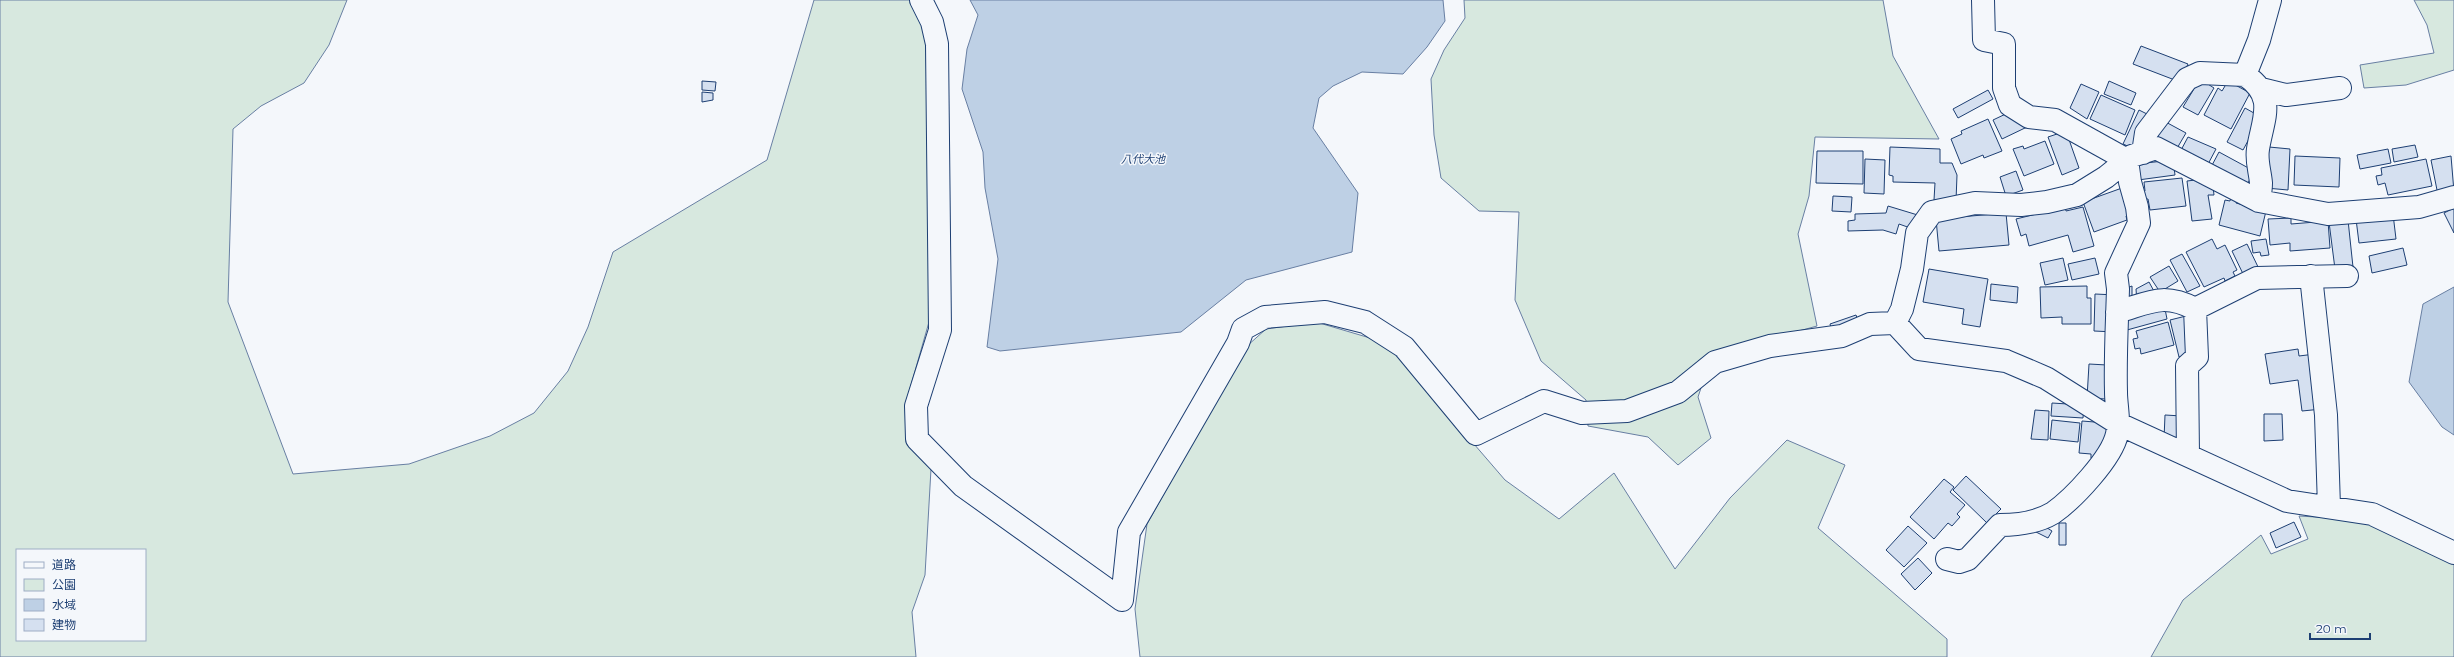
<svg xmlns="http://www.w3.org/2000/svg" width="2454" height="657" viewBox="0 0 2454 657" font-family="Montserrat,'Noto Sans JP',sans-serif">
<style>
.green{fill:#d7e8df;stroke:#687fa3;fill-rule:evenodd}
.water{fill:#bed0e5;stroke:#687fa3}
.building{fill:#d5e0f0;stroke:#1d3f73}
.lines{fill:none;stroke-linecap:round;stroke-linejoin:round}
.minor-casing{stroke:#1d3f73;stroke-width:24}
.minor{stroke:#f4f7fb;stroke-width:22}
.labels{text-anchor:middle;stroke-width:3;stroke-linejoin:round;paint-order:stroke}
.water-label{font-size:11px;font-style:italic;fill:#1d3f73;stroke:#f4f7fb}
</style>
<rect width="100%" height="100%" fill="#f4f7fb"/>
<!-- green -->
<path class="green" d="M 0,0 L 347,0 L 329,45 L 304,83 L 261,106 L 233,129 L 228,302 L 293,474 L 409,464 L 490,436 L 534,413 L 568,371 L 588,327 L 613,252 L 767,160 L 814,0 L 912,0 L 921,9 L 926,43 L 931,315 L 909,392 L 908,434 L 931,469 L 925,575 L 912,612 L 916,657 L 0,657 ZM 17,550 L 145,550 L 145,640 L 17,640 Z
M 1464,0 L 1883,0 L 1893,56 L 1939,139 L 1815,137 L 1809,196 L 1798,234 L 1817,326 L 1712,355 L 1698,397 L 1711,438 L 1678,465 L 1648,437 L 1588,426 L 1586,400 L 1541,361 L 1515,300 L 1519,212 L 1479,211 L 1441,178 L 1434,135 L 1431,79 L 1444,50 L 1465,18 Z
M 2414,0 L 2454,0 L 2454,70 L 2406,85 L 2364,88 L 2360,65 L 2434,53 L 2427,25 Z
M 1316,322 L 1387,343 L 1505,480 L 1559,519 L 1614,473 L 1675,569 L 1730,498 L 1787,440 L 1845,465 L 1818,528 L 1947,639 L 1947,657 L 1140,657 L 1135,609 L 1147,524 L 1247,346 L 1266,329 Z
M 2299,516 L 2366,520 L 2454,561 L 2454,657 L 2151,657 L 2183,600 L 2261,535 L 2271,554 L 2308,539 Z"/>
<!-- water -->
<path class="water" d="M 970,0 L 1443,0 L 1445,21 L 1427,47 L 1403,74 L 1362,72 L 1333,86 L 1319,98 L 1313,128 L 1358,193 L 1352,252 L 1246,280 L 1181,332 L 1000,351 L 987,347 L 998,259 L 985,188 L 983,152 L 962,89 L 967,49 L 978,15 Z
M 2454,287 L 2454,435 L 2442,427 L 2409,382 L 2423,304 Z"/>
<!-- building -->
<path class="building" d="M 2141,46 L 2188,64 L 2180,82 L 2133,64 Z
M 2200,79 L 2214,88 L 2198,115 L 2183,107 Z
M 702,81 L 716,82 L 715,91 L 702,90 Z
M 2109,81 L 2136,93 L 2131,105 L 2104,94 Z
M 2228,81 L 2250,93 L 2231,129 L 2204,115 L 2218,88 L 2222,91 Z
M 2081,84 L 2099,92 L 2087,119 L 2070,108 Z
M 1988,90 L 1993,99 L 1958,118 L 1953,109 Z
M 702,92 L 713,93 L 713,100 L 702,102 Z
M 2101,95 L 2135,110 L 2125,135 L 2090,119 Z
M 2245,108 L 2261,117 L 2243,150 L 2227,142 Z
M 2139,110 L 2153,117 L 2137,150 L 2123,144 Z
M 2012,111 L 2027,127 L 2002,139 L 1993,120 Z
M 1988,119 L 2002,151 L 1984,158 L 1983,155 L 1961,164 L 1951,139 L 1962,134 L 1961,131 Z
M 2162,120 L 2186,133 L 2176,150 L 2152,137 Z
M 2066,131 L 2079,168 L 2062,175 L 2048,137 Z
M 2188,137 L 2216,149 L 2207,166 L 2180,152 Z
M 2045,141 L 2054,164 L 2024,176 L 2013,149 L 2023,146 L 2024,149 Z
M 2415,145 L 2418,157 L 2394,162 L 2392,149 Z
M 1890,147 L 1940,149 L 1940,163 L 1952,163 L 1957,175 L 1956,201 L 1934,200 L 1935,183 L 1893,182 L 1893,176 L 1889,175 Z
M 2269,147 L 2290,149 L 2288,190 L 2266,188 Z
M 2388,149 L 2391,163 L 2360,169 L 2357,155 Z
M 1817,151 L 1863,151 L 1863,184 L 1816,183 Z
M 2219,152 L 2254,171 L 2246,187 L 2210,169 Z
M 2295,156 L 2340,158 L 2339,187 L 2294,185 Z
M 2451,156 L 2454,192 L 2438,195 L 2431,160 Z
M 1865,159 L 1885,160 L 1884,194 L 1864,193 Z
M 2426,159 L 2432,186 L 2388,195 L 2385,183 L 2378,185 L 2376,176 L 2382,175 L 2381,168 Z
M 2173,160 L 2175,175 L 2138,180 L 2136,164 Z
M 2016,171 L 2023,190 L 2006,196 L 2000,177 Z
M 2182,178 L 2186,206 L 2150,210 L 2148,199 L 2142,199 L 2142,191 L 2145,191 L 2144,182 Z
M 2212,178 L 2214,195 L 2208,195 L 2212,219 L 2192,221 L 2187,181 Z
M 2122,188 L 2131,214 L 2126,216 L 2127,220 L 2094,232 L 2083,202 Z
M 1833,196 L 1852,197 L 1851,212 L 1832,211 Z
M 2231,197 L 2237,199 L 2236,203 L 2266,211 L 2260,236 L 2219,225 L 2225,200 L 2230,201 Z
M 1888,206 L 1921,216 L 1916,230 L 1899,224 L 1896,234 L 1883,230 L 1848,231 L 1848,221 L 1855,220 L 1855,214 L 1886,213 Z
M 2065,207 L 2066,211 L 2083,207 L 2094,246 L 2073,252 L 2068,235 L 2029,246 L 2026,234 L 2021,236 L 2016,219 Z
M 2454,208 L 2454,233 L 2444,213 Z
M 2006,213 L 2009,245 L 1939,251 L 1936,219 Z
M 2393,214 L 2396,239 L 2359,243 L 2356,219 Z
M 2291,218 L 2291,224 L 2328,221 L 2330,248 L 2290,251 L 2290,243 L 2270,245 L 2268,219 Z
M 2348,220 L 2353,267 L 2335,269 L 2329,222 Z
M 2212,239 L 2217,249 L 2225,245 L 2237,270 L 2233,272 L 2235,276 L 2225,281 L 2224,278 L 2204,287 L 2186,252 Z
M 2266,239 L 2269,255 L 2261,256 L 2260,252 L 2253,253 L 2251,241 Z
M 2247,244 L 2260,271 L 2245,278 L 2232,251 Z
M 2403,248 L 2407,265 L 2372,273 L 2369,256 Z
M 2182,254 L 2200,286 L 2187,292 L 2170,260 Z
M 2063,258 L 2068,280 L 2045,285 L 2040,263 Z
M 2095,258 L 2099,274 L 2072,280 L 2068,264 Z
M 2169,266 L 2178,281 L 2160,292 L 2150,277 Z
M 1929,269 L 1988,279 L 1980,327 L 1962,324 L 1964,309 L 1923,302 Z
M 2149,282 L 2155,293 L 2137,303 L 2136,289 Z
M 1991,284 L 2018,287 L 2017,303 L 1990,300 Z
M 2087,286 L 2087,298 L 2091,298 L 2091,324 L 2062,324 L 2062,317 L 2041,318 L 2040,287 Z
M 2132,286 L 2132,305 L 2122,290 Z
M 2095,294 L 2116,295 L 2115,332 L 2094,331 Z
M 2164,304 L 2167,319 L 2127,330 L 2123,316 Z
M 1856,315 L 1860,326 L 1833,336 L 1830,324 Z
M 2186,316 L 2195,354 L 2179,357 L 2170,320 Z
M 2168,322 L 2174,345 L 2141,354 L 2140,348 L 2135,349 L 2133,339 L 2138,338 L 2136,331 Z
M 2298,349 L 2299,356 L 2315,354 L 2322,409 L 2302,411 L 2298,380 L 2270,384 L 2265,354 Z
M 2089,364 L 2107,365 L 2106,399 L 2087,398 Z
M 2052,403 L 2084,405 L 2083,418 L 2051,416 Z
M 2035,410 L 2049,411 L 2048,440 L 2031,439 Z
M 2264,414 L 2282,414 L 2283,440 L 2264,441 Z
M 2165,415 L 2182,416 L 2181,440 L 2164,439 Z
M 2052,420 L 2080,423 L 2078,442 L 2050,439 Z
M 2082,421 L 2107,423 L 2105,456 L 2097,459 L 2091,458 L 2091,454 L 2079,453 Z
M 1966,476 L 2001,509 L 1987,523 L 1953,490 Z
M 1944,479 L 1954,487 L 1950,492 L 1965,505 L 1957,514 L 1960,517 L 1952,526 L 1948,523 L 1934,539 L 1910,517 Z
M 2294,522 L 2301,537 L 2276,548 L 2270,533 Z
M 2059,523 L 2066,523 L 2066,545 L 2059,545 Z
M 2041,524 L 2052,531 L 2048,538 L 2036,532 Z
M 1908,526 L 1927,543 L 1904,567 L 1886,550 Z
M 1918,558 L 1932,573 L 1915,590 L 1901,574 Z"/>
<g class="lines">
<!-- minor casing -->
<g class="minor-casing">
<path id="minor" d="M 921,0 L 932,22 L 937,44 L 940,330 L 916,406 L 917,439 L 963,486 L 1122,600 L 1129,532 L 1238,343 L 1243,329 L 1265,317 L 1325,312 L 1365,322 L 1404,347 L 1476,434 L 1544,401 L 1582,413 L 1627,411 L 1678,392 L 1715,362 L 1770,346 L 1842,336 L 1870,324 L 1895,323 L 1919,349 L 2006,361 L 2046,378 L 2119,424 L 2287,501 L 2372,514 L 2454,553
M 2245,75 L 2259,40 L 2270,0
M 2261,89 L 2286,95 L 2340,88
M 2143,153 L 2146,133 L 2187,79 L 2200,73 L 2245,75 C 2277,97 2263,118 2258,149 C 2256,161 2260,171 2261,183 C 2261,189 2260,195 2259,201
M 2311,276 L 2326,415 L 2329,507
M 2195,309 L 2257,278 L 2347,276
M 2117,312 C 2149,303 2163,292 2195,309 L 2197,357 L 2187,366 L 2188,455
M 1895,323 L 1902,309 L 1912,269 L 1917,233 L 1932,212 L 1975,203 L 2021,205 L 2047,202 L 2077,195 L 2106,177 L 2132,156 L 2156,148 L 2259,201 L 2328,214 L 2419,207 L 2454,197
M 1947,559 L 1959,562 L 1968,559 L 2000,525 C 2017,525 2038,522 2053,513 C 2073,499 2112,458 2117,434 C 2120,420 2116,406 2116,392 C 2115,358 2117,323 2118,289 L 2116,273 L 2139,223 L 2137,207 L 2130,182 L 2127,160 L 2055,120 L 2029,117 L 2010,105 L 2004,88 L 2004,44 L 1984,40 L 1983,0"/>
</g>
<!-- minor -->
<use href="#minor" class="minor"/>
</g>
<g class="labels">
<!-- water labels -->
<g class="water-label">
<text x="1143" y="163">八代大池</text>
</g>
</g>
<!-- legend -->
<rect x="16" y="549" width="130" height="92" fill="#f4f7fb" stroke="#9eadc5"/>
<rect x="24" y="562" width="20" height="6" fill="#f4f7fb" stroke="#9eadc5"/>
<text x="52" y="569" font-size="12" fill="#1d3f73">道路</text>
<rect x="24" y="579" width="20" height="12" fill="#d7e8df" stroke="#9eadc5"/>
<text x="52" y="589" font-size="12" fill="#1d3f73">公園</text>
<rect x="24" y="599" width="20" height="12" fill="#bed0e5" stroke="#9eadc5"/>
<text x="52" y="609" font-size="12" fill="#1d3f73">水域</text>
<rect x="24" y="619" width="20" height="12" fill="#d5e0f0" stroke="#9eadc5"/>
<text x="52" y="629" font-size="12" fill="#1d3f73">建物</text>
<!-- scale -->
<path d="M2310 633v6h60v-6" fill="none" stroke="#1d3f73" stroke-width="2"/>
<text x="2316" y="633" font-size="12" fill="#1d3f73" stroke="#f4f7fb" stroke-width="3" paint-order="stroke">20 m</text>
</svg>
